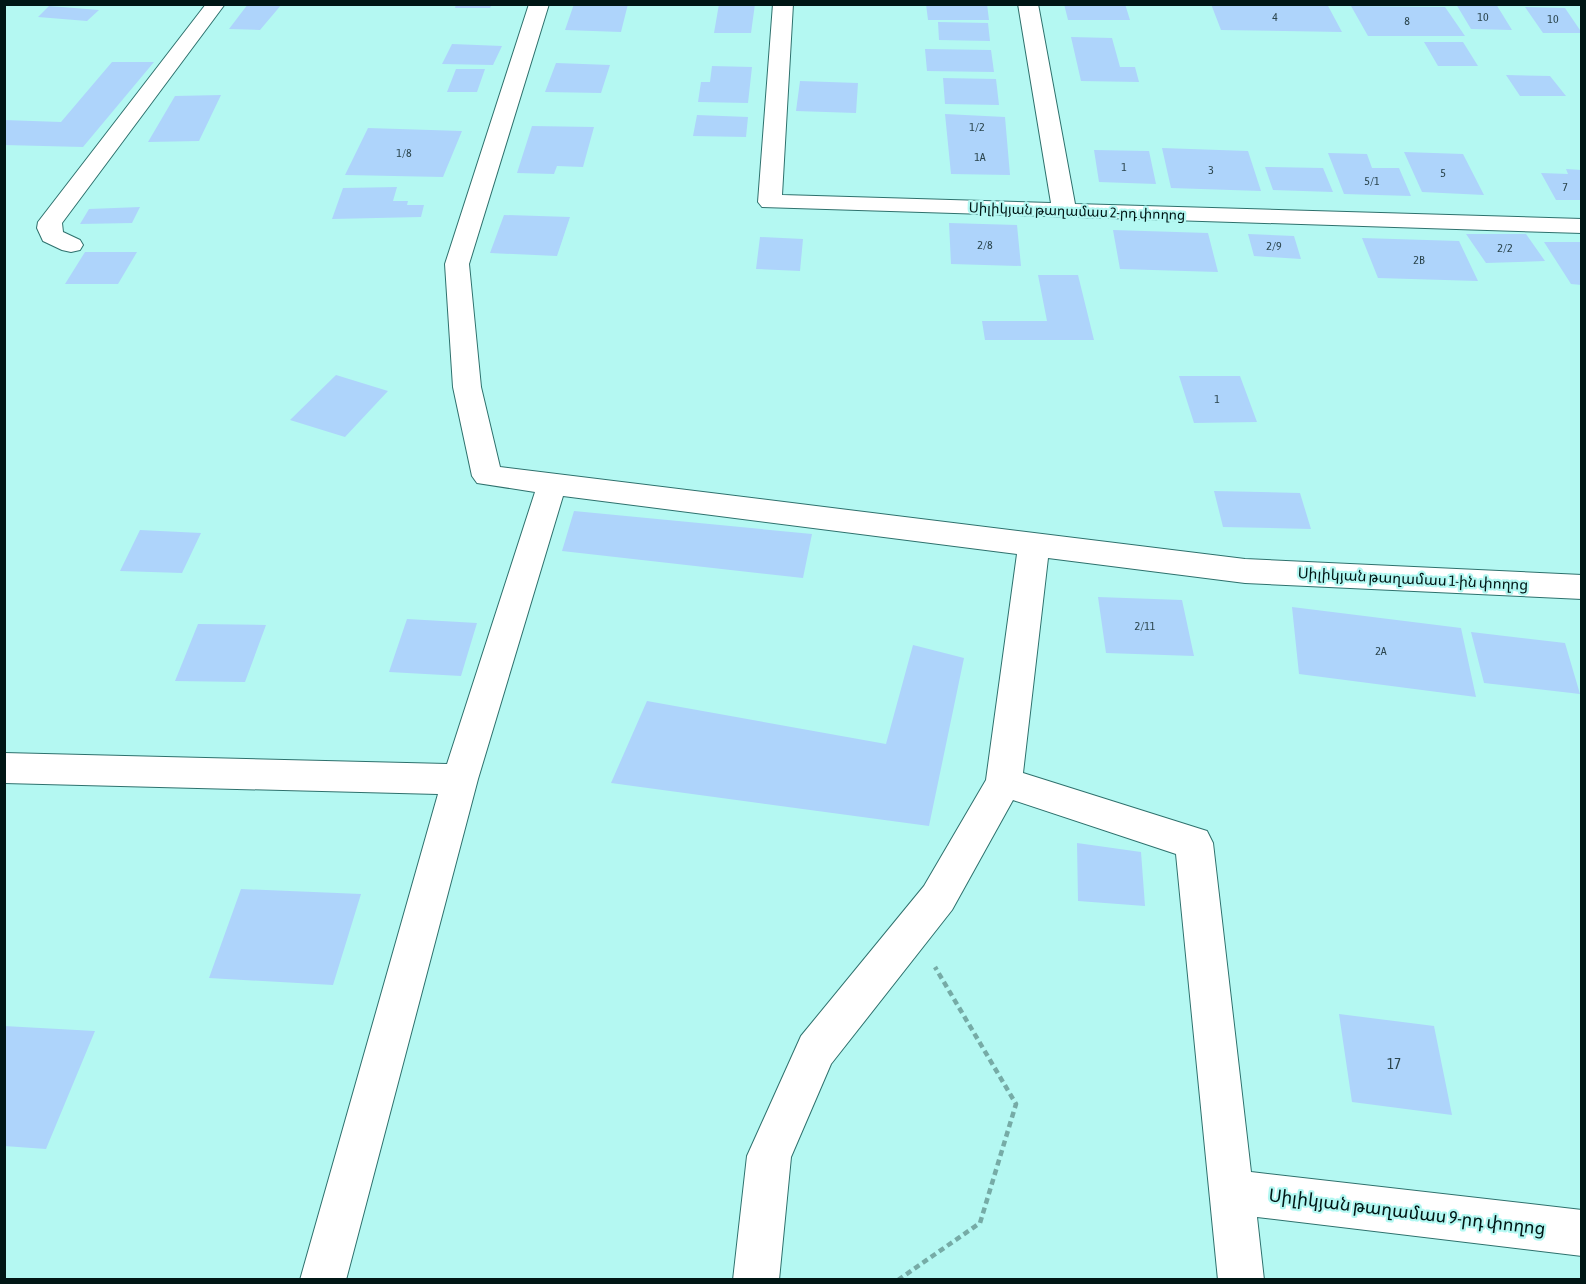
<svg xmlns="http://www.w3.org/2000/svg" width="1586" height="1284" viewBox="0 0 1586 1284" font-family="'Asap Condensed','Noto Sans Armenian',sans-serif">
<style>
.building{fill:#aed4fb}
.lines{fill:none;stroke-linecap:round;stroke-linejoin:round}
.minor-casing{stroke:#2e716d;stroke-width:2}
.path{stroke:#76aba6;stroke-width:4.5;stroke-dasharray:6 4;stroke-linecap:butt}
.minor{fill:#fff;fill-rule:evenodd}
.labels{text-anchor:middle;stroke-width:4.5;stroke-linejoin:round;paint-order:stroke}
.number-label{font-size:12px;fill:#2c464e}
.far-street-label{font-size:14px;fill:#001615;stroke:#b4f8f2}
.street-label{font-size:15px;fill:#001615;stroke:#b4f8f2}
.near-number-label{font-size:15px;fill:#2c464e}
.near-street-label{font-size:18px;fill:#001615;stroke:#b4f8f2}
</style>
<rect width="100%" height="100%" fill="#b4f8f2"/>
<!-- building -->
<path class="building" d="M 248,4 L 282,4 L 260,30 L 229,29 Z
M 456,4 L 492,4 L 490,8 L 455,8 Z
M 574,4 L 628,4 L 621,32 L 565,30 Z
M 719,4 L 755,4 L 751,33 L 714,33 Z
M 926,4 L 987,4 L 989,20 L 928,20 Z
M 1064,4 L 1125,4 L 1130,20 L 1068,20 Z
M 1211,4 L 1327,4 L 1342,32 L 1221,30 Z
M 1456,4 L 1496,4 L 1512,30 L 1471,29 Z
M 49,6 L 99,10 L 87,21 L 38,17 Z
M 1351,6 L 1445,7 L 1465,36 L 1368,36 Z
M 1525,7 L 1565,8 L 1582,33 L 1543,33 Z
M 938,22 L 988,23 L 990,41 L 939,40 Z
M 1071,37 L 1112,38 L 1120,67 L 1135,67 L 1139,82 L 1081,81 Z
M 1424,42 L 1463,42 L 1478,66 L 1438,66 Z
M 452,44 L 502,46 L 493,65 L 442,64 Z
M 925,49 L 991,50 L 994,72 L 927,71 Z
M 112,62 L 154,62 L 83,147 L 4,145 L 4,120 L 61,122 Z
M 556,63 L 610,65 L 601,93 L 545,92 Z
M 712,66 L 752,67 L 748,103 L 698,102 L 701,82 L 710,82 Z
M 456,69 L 485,69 L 477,92 L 447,92 Z
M 1506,75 L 1550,76 L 1566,96 L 1520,96 Z
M 943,78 L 996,79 L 999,105 L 945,104 Z
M 800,81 L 858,83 L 856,113 L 796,111 Z
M 221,95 L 199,141 L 148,142 L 175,96 Z
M 945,114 L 1005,117 L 1010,175 L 951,174 Z
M 697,115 L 748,117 L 746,137 L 693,136 Z
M 532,126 L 594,127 L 583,167 L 557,166 L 554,174 L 517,173 Z
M 368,128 L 462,131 L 443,177 L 345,175 Z
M 1162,148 L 1248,151 L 1261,191 L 1171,188 Z
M 1094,150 L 1149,151 L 1156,184 L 1099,182 Z
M 1404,152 L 1463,154 L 1484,195 L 1422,192 Z
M 1328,153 L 1367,154 L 1372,168 L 1399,168 L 1411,196 L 1344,194 Z
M 1265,167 L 1323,168 L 1333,192 L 1273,190 Z
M 1566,169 L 1582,170 L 1582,200 L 1556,200 L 1541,173 L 1568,174 Z
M 397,187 L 393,201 L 408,201 L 407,205 L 424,205 L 421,217 L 332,219 L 343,188 Z
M 140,207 L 132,223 L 80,224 L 89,209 Z
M 504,215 L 570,217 L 557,256 L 490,253 Z
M 949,223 L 1017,225 L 1021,266 L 951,264 Z
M 1113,230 L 1208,233 L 1218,272 L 1120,269 Z
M 1248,234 L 1294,236 L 1301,259 L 1254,256 Z
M 1466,234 L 1526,234 L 1545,261 L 1486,263 Z
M 760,237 L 803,239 L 800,271 L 756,269 Z
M 1362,238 L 1459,241 L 1478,281 L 1378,278 Z
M 1544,242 L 1582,242 L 1582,285 L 1571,284 Z
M 85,252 L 137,252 L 118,284 L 65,284 Z
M 1038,275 L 1078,275 L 1094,340 L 985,340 L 982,321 L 1047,321 Z
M 336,375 L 388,391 L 345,437 L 290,420 Z
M 1179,376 L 1240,376 L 1257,422 L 1194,423 Z
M 1214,491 L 1300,493 L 1311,529 L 1223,527 Z
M 574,511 L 812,534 L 803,578 L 562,551 Z
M 140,530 L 201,533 L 182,573 L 120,571 Z
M 1098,597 L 1182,600 L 1194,656 L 1106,653 Z
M 1292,607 L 1461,628 L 1476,697 L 1299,674 Z
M 407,619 L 477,623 L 461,676 L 389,672 Z
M 198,624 L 266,625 L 245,682 L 175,681 Z
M 1471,632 L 1565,643 L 1580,694 L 1484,683 Z
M 913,645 L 964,658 L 929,826 L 611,783 L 647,701 L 886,744 Z
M 1077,843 L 1141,852 L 1145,906 L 1078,901 Z
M 241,889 L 361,894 L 333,985 L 209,978 Z
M 1339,1014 L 1434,1026 L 1452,1115 L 1352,1102 Z
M 4,1026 L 95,1031 L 46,1149 L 4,1146 Z"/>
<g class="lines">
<!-- minor casing -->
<g class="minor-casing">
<path id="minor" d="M 206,4 L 225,4 L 62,223 L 63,232 L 80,240 L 83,245 L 80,250 L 71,252 L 62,250 L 43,241 L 37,228 L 38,222 Z
M 529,4 L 549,4 L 469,264 L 481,387 L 500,467 L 1245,559 L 1582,575 L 1582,599 L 1245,583 L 1048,558 L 1023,773 L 1207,831 L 1213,843 L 1251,1172 L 1582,1210 L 1582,1256 L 1257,1217 L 1264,1280 L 1218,1280 L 1176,854 L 1013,800 L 952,910 L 831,1064 L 791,1157 L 779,1280 L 733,1280 L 747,1156 L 801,1036 L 924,886 L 986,780 L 1017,554 L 563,496 L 478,779 L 346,1280 L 300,1280 L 438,794 L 4,783 L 4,753 L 447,764 L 535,492 L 477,483 L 472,476 L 453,387 L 445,264 Z
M 773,4 L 793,4 L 782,195 L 1051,203 L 1018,4 L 1038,4 L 1075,204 L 1582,219 L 1582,233 L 762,207 L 758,202 Z"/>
</g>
<!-- path -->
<path class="path" d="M 898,1280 L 980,1223 L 1016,1104 L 935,967"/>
<!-- minor -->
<use href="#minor" class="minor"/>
</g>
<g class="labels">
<!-- number labels -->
<g class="number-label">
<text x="1275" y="21">4</text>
<text x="1483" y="21">10</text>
<text x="1553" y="23">10</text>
<text x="1407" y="25">8</text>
<text x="977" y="131">1/2</text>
<text x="404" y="157">1/8</text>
<text x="980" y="161">1A</text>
<text x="1124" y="171">1</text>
<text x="1211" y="174">3</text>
<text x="1443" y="177">5</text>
<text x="1372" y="185">5/1</text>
<text x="1565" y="191">7</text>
<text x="985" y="249">2/8</text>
<text x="1274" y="250">2/9</text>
<text x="1505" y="252">2/2</text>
<text x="1419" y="264">2B</text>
<text x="1217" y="403">1</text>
<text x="1145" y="630">2/11</text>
<text x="1381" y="655">2A</text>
</g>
<!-- far-street labels -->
<g class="far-street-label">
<text transform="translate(1077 211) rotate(2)" y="5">Սիլիկյան թաղամաս 2-րդ փողոց</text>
</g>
<!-- street labels -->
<g class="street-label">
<text transform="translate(1413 579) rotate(3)" y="5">Սիլիկյան թաղամաս 1-ին փողոց</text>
</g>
<!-- near-number labels -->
<g class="near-number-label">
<text x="1394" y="1069">17</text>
</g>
<!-- near-street labels -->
<g class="near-street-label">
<text transform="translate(1407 1212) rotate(7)" y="6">Սիլիկյան թաղամաս 9-րդ փողոց</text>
</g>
</g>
<!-- border -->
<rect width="1586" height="1284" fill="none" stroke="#001615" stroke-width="12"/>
</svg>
